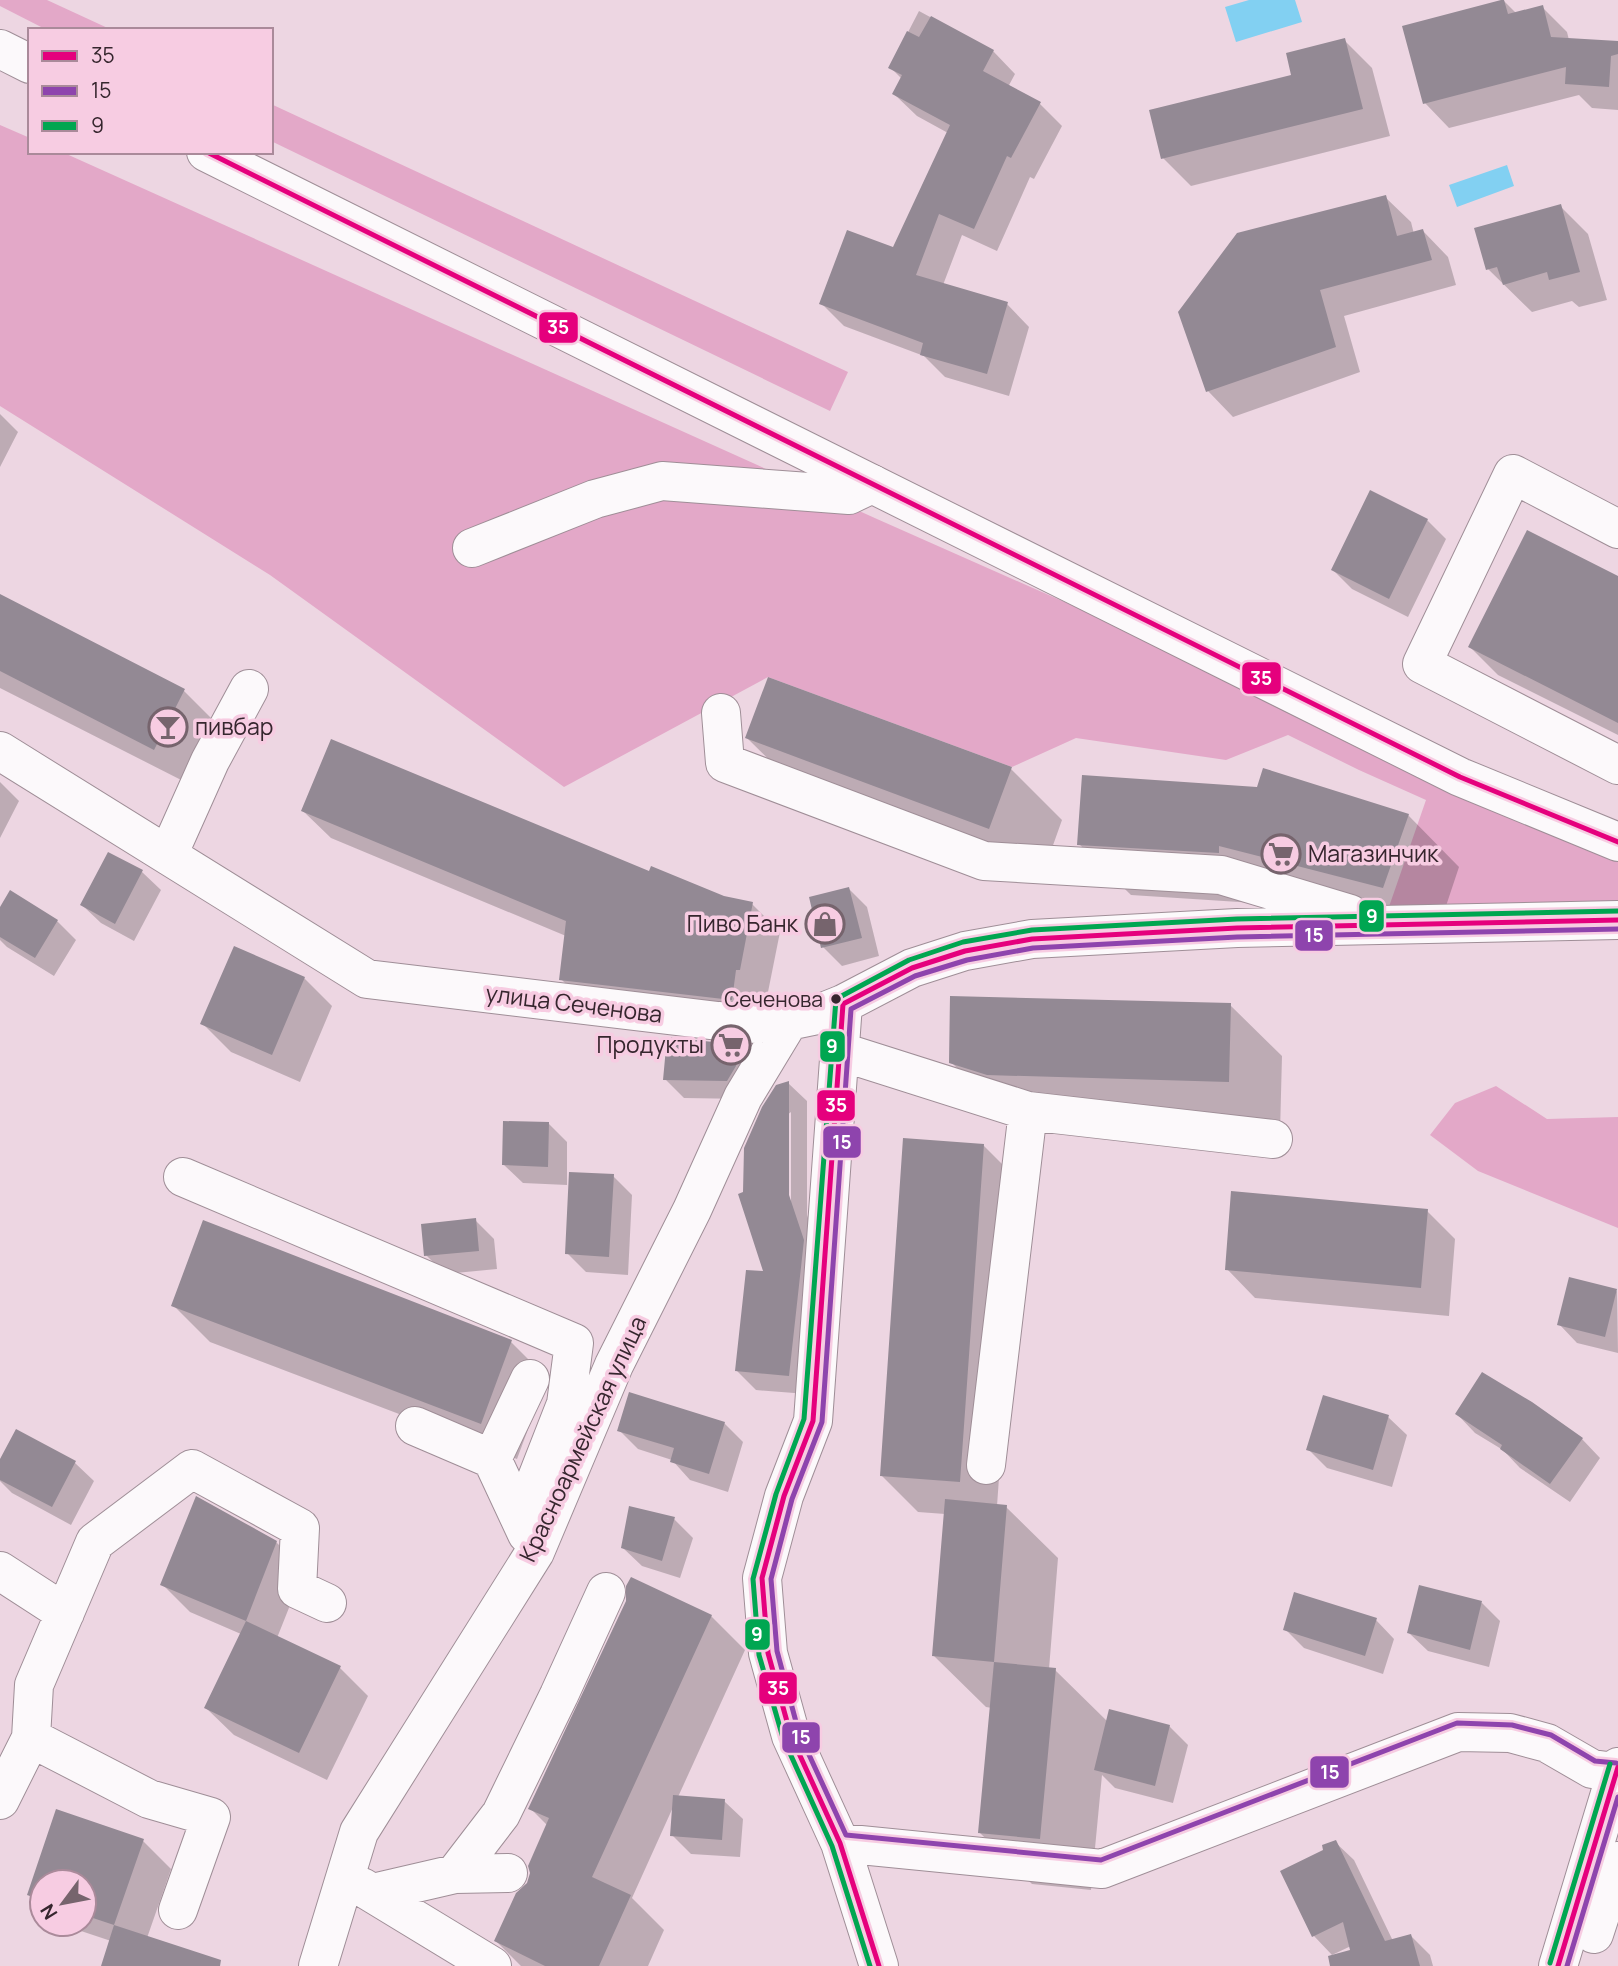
<svg xmlns="http://www.w3.org/2000/svg" width="1618" height="1966" viewBox="0 0 1618 1966" font-family="Manrope,sans-serif">
<style>
.forest{fill:#e3a8c8}
.water{fill:#82d0f2}
.shadow{fill:#0003;fill-rule:evenodd}
.building{fill:#938994}
.lines{fill:none;stroke-linecap:round;stroke-linejoin:round}
.minor-casing{stroke:#9f8e97;stroke-width:40}
.major-casing{stroke:#9f8e97;stroke-width:40}
.minor{stroke:#fcf9fb;stroke-width:38}
.major{stroke:#fcf9fb;stroke-width:38}
.bus-1-casing{stroke:#f7cce2;stroke-width:10}
.bus-2-casing{stroke:#f7cce2;stroke-width:10}
.bus-3-casing{stroke:#f7cce2;stroke-width:10}
.bus-1{stroke:#e5007d;stroke-width:5}
.bus-2{stroke:#8e44ad;stroke-width:5}
.bus-3{stroke:#00a651;stroke-width:5}
.bus-dot{fill:#36262e;stroke:#f7cce2;stroke-width:2.5}
.labels{text-anchor:middle;stroke-width:7;stroke-linejoin:round;paint-order:stroke}
.bus-label{font-size:21px;fill:#36262e;stroke:#f7cce2;text-anchor:end}
.poi-label{font-size:23px;fill:#36262e;stroke:#f7cce2;text-anchor:start}
.street-label{font-size:23px;fill:#36262e;stroke:#f7cce2}
.line-badge{stroke:#f7cce2;stroke-width:2.5}
.badge-label{font-size:19px;text-anchor:middle;font-weight:bold;fill:#fff}
</style>
<rect width="100%" height="100%" fill="#edd6e2"/>
<!-- forest -->
<path class="forest" d="M 0,0 L 47,0 L 112,30 L 47,30 L 0,6 Z
M 271,104 L 848,372 L 830,411 L 271,141 Z
M 0,125 L 30,138 L 30,152 L 62,152 L 877,519 L 1460,777 L 1618,842 L 1618,920 L 1383,924 L 1426,800 L 1359,770 L 1288,735 L 1226,760 L 1076,738 L 1012,767 L 768,677 L 564,787 L 270,575 L 0,406 Z
M 1496,1086 L 1547,1119 L 1618,1117 L 1618,1228 L 1478,1171 L 1430,1135 L 1455,1103 Z"/>
<!-- water -->
<path class="water" d="M 1249,0 L 1295,0 L 1302,22 L 1236,42 L 1225,7 Z
M 1507,165 L 1514,186 L 1457,207 L 1449,185 Z"/>
<!-- shadow -->
<path class="shadow" d="M 1504,1 L 1517,14 L 1542,7 L 1567,32 L 1569,40 L 1618,43 L 1618,110 L 1592,108 L 1579,95 L 1449,128 L 1425,103 Z
M 919,11 L 993,51 L 1015,74 L 1008,87 L 1040,104 L 1062,126 L 1034,179 L 1030,177 L 997,251 L 962,235 L 943,285 L 1007,304 L 1029,327 L 1009,396 L 945,377 L 924,356 L 844,326 L 821,303 L 894,250 L 948,133 L 917,116 L 894,94 L 902,79 L 890,67 Z
M 1344,40 L 1372,68 L 1390,136 L 1191,186 L 1163,158 L 1293,76 Z
M 1385,197 L 1411,222 L 1414,234 L 1423,231 L 1448,257 L 1456,285 L 1344,316 L 1360,372 L 1233,417 L 1208,391 L 1180,312 Z
M 1560,206 L 1588,234 L 1607,300 L 1579,307 L 1572,301 L 1532,312 L 1488,269 Z
M 0,414 L 18,432 L 0,467 Z
M 1427,520 L 1446,539 L 1408,617 L 1352,589 L 1333,570 Z
M 1618,578 L 1618,735 L 1498,675 L 1470,647 Z
M 0,596 L 184,691 L 220,727 L 191,785 L 0,688 Z
M 747,738 L 1011,769 L 1062,820 L 1041,879 L 799,789 Z
M 0,782 L 19,801 L 0,838 Z
M 303,811 L 650,874 L 723,898 L 752,904 L 780,932 L 767,997 L 763,996 L 759,1027 L 589,1007 L 561,979 L 566,936 L 331,838 Z
M 1408,815 L 1459,867 L 1435,939 L 1270,904 L 1131,895 L 1079,844 Z
M 142,872 L 161,890 L 134,941 L 101,923 L 82,905 Z
M 848,888 L 867,907 L 879,956 L 842,966 L 823,947 Z
M 11,893 L 57,921 L 76,940 L 54,976 L 7,947 L 0,940 L 0,910 Z
M 304,978 L 332,1006 L 300,1082 L 231,1052 L 203,1024 Z
M 1230,1005 L 1282,1056 L 1280,1133 L 1003,1114 L 951,1062 Z
M 740,1046 L 759,1065 L 746,1099 L 684,1098 L 665,1079 Z
M 788,1083 L 807,1101 L 807,1215 L 822,1260 L 807,1394 L 756,1390 L 737,1371 L 766,1273 ZM 791,1112 L 791,1204 L 787,1204 L 787,1115 Z
M 549,1124 L 567,1142 L 567,1185 L 523,1183 L 504,1165 Z
M 983,1145 L 1020,1182 L 997,1506 L 1006,1507 L 1058,1558 L 1049,1669 L 1055,1670 L 1108,1722 L 1169,1726 L 1188,1745 L 1173,1803 L 1115,1788 L 1102,1775 L 1091,1890 L 1032,1884 L 980,1833 L 992,1708 L 986,1707 L 934,1656 L 945,1514 L 918,1512 L 881,1475 Z
M 613,1176 L 632,1195 L 628,1275 L 586,1272 L 567,1253 Z
M 1427,1211 L 1455,1239 L 1449,1316 L 1255,1298 L 1227,1269 Z
M 475,1220 L 494,1239 L 497,1269 L 445,1274 L 426,1255 Z
M 1617,1291 L 1618,1353 L 1577,1343 L 1559,1324 Z
M 173,1305 L 511,1342 L 547,1378 L 517,1459 L 210,1342 Z
M 1457,1414 L 1582,1439 L 1600,1458 L 1570,1502 L 1520,1468 L 1503,1450 L 1475,1433 Z
M 1388,1417 L 1407,1435 L 1392,1487 L 1327,1468 L 1308,1449 Z
M 724,1423 L 743,1442 L 728,1492 L 690,1480 L 672,1460 L 638,1449 L 619,1430 Z
M 0,1462 L 75,1463 L 94,1481 L 71,1525 L 12,1493 L 0,1481 Z
M 674,1519 L 693,1538 L 680,1578 L 642,1566 L 623,1548 Z
M 276,1542 L 304,1570 L 277,1638 L 340,1668 L 368,1696 L 327,1780 L 234,1735 L 206,1708 L 241,1634 L 190,1612 L 162,1584 Z
M 1482,1603 L 1500,1621 L 1489,1667 L 1428,1651 L 1409,1633 Z
M 711,1616 L 745,1650 L 678,1797 L 724,1801 L 743,1819 L 740,1857 L 691,1854 L 672,1835 L 674,1805 L 632,1898 L 664,1930 L 648,1966 L 521,1966 L 496,1941 L 529,1884 L 548,1826 L 530,1808 Z
M 1376,1620 L 1394,1639 L 1383,1674 L 1304,1648 L 1285,1629 Z
M 57,1812 L 143,1841 L 171,1869 L 147,1938 L 214,1966 L 103,1966 L 111,1941 L 60,1924 L 84,1924 L 84,1882 L 42,1882 L 42,1908 L 29,1895 Z
M 1335,1842 L 1354,1860 L 1393,1941 L 1411,1936 L 1430,1955 L 1433,1966 L 1356,1966 L 1351,1946 L 1332,1955 L 1314,1936 L 1326,1851 Z"/>
<!-- building -->
<path class="building" d="M 1501,0 L 1504,0 L 1508,14 L 1543,5 L 1551,37 L 1618,41 L 1618,54 L 1611,56 L 1609,87 L 1565,84 L 1566,67 L 1423,104 L 1402,26 Z
M 931,16 L 994,50 L 983,71 L 1041,102 L 1011,158 L 1007,156 L 974,229 L 939,214 L 916,275 L 1008,302 L 987,374 L 920,355 L 923,343 L 819,304 L 847,230 L 893,247 L 950,125 L 892,94 L 902,75 L 888,68 L 907,31 L 919,37 Z
M 1345,38 L 1363,109 L 1161,159 L 1149,110 L 1291,75 L 1286,53 Z
M 1386,195 L 1397,236 L 1423,229 L 1432,260 L 1320,290 L 1336,347 L 1206,392 L 1178,312 L 1237,233 Z
M 1561,204 L 1580,272 L 1549,280 L 1547,272 L 1503,285 L 1497,267 L 1486,270 L 1474,228 Z
M 1370,490 L 1428,519 L 1389,599 L 1331,570 Z
M 1527,530 L 1618,576 L 1618,723 L 1468,647 Z
M 0,594 L 185,689 L 154,750 L 0,671 Z
M 768,677 L 1012,767 L 989,829 L 745,738 Z
M 331,739 L 649,871 L 651,866 L 724,896 L 753,902 L 740,970 L 736,970 L 732,1000 L 559,980 L 566,921 L 301,811 Z
M 1263,768 L 1409,814 L 1383,888 L 1219,846 L 1219,853 L 1077,845 L 1082,775 L 1257,787 Z
M 108,852 L 143,870 L 115,924 L 80,905 Z
M 849,887 L 862,938 L 821,948 L 809,897 Z
M 10,890 L 58,920 L 35,958 L 0,937 L 0,907 Z
M 234,946 L 305,977 L 272,1055 L 200,1024 Z
M 950,996 L 1231,1003 L 1229,1082 L 987,1075 L 949,1063 Z
M 667,1037 L 741,1045 L 736,1066 L 727,1081 L 663,1080 Z
M 789,1081 L 789,1195 L 804,1240 L 789,1376 L 735,1371 L 746,1270 L 763,1271 L 738,1194 L 743,1192 L 744,1148 L 762,1107 L 776,1085 Z
M 503,1121 L 549,1122 L 548,1167 L 502,1165 Z
M 903,1138 L 984,1144 L 960,1482 L 880,1476 Z
M 569,1172 L 614,1174 L 609,1257 L 565,1254 Z
M 1231,1191 L 1428,1209 L 1421,1288 L 1225,1270 Z
M 476,1218 L 479,1251 L 424,1256 L 421,1224 Z
M 203,1220 L 512,1340 L 481,1424 L 171,1306 Z
M 1569,1277 L 1617,1289 L 1605,1337 L 1557,1325 Z
M 1482,1372 L 1532,1402 L 1583,1438 L 1550,1484 L 1500,1449 L 1502,1445 L 1455,1414 Z
M 629,1392 L 725,1422 L 709,1474 L 670,1462 L 674,1448 L 617,1431 Z
M 1323,1395 L 1389,1415 L 1373,1470 L 1306,1450 Z
M 16,1429 L 76,1461 L 52,1507 L 0,1480 L 0,1459 Z
M 196,1496 L 277,1541 L 246,1621 L 160,1585 Z
M 945,1499 L 1007,1505 L 994,1662 L 932,1656 Z
M 629,1506 L 675,1517 L 662,1561 L 621,1548 Z
M 631,1577 L 712,1615 L 592,1877 L 631,1895 L 599,1966 L 545,1966 L 494,1941 L 516,1893 L 527,1883 L 530,1873 L 528,1866 L 549,1818 L 528,1809 L 626,1601 L 626,1586 Z
M 1419,1585 L 1482,1601 L 1470,1650 L 1407,1633 Z
M 1294,1592 L 1377,1618 L 1365,1656 L 1283,1630 Z
M 246,1621 L 341,1666 L 299,1753 L 204,1708 Z
M 994,1662 L 1056,1668 L 1040,1839 L 978,1833 Z
M 1109,1709 L 1170,1725 L 1155,1786 L 1094,1770 Z
M 673,1795 L 725,1799 L 722,1840 L 670,1836 Z
M 56,1809 L 144,1839 L 114,1925 L 84,1915 L 84,1882 L 42,1882 L 42,1900 L 27,1895 Z
M 1336,1840 L 1385,1941 L 1411,1934 L 1420,1966 L 1330,1966 L 1328,1956 L 1350,1950 L 1343,1922 L 1312,1937 L 1280,1871 L 1323,1850 L 1322,1845 Z
M 114,1925 L 221,1960 L 220,1966 L 101,1966 Z"/>
<g class="lines">
<!-- minor casing -->
<g class="minor-casing">
<path id="minor" d="M 1618,529 L 1513,474 L 1422,664 L 1618,765
M 472,548 L 595,499 L 662,481 L 849,495 L 872,484
M 721,713 L 725,763 L 984,861 L 1221,875 L 1350,914
M 0,751 L 367,979 L 718,1021 L 757,1024 L 789,1021 L 813,1016 L 843,1004 L 912,968 L 965,951 L 1032,939 L 1237,928 L 1618,920
M 168,855 L 210,761 L 249,689
M 843,1004 L 813,1421 L 784,1496 L 762,1578 L 768,1653 L 791,1736 L 840,1843 L 879,1966
M 839,1051 L 1028,1111 L 1273,1139
M 183,1177 L 574,1343 L 566,1404 L 521,1519
M 415,1426 L 492,1459 L 527,1534
M 492,1459 L 530,1379
M 986,1465 L 1028,1111
M 0,1571 L 65,1613
M 31,1738 L 34,1685 L 95,1542 L 192,1469 L 300,1528 L 297,1589 L 327,1603
M 0,1800 L 31,1738 L 149,1799 L 211,1817 L 178,1910
M 840,1843 L 1102,1869 L 1458,1732 L 1510,1733 L 1547,1743 L 1592,1769 L 1615,1772
M 455,1874 L 508,1873
M 362,1887 L 492,1966
M 373,1893 L 455,1874 L 501,1814 L 559,1695 L 606,1592
M 318,1966 L 359,1832 L 535,1552 L 614,1365 L 692,1210 L 743,1097 L 789,1021"/>
</g>
<!-- major casing -->
<g class="major-casing">
<path id="major" d="M 0,49 L 30,64
M 206,152 L 1460,777 L 1618,842
M 1594,1934 L 1618,1861
M 1558,1966 L 1618,1767"/>
</g>
<!-- minor -->
<use href="#minor" class="minor"/>
<!-- major -->
<use href="#major" class="major"/>
<!-- bus-1 casing -->
<g class="bus-1-casing">
<path id="bus-1" d="M 207,152 L 1460,777 L 1618,842
M 879,1966 L 840,1843 L 791,1736 L 768,1653 L 762,1578 L 784,1496 L 813,1421 L 843,1004 L 912,968 L 965,951 L 1032,939 L 1237,928 L 1618,920
M 1558,1966 L 1618,1767"/>
</g>
<!-- bus-2 casing -->
<g class="bus-2-casing">
<path id="bus-2" d="M 1616,1763 L 1595,1761 L 1551,1735 L 1512,1725 L 1457,1723 L 1101,1860 L 846,1835 L 799,1733 L 777,1651 L 771,1579 L 792,1499 L 822,1422 L 851,1009 L 915,976 L 967,960 L 1033,948 L 1237,937 L 1618,929
M 1567,1966 L 1618,1797"/>
</g>
<!-- bus-3 casing -->
<g class="bus-3-casing">
<path id="bus-3" d="M 1550,1963 L 1610,1764
M 870,1966 L 832,1846 L 783,1738 L 759,1655 L 753,1579 L 776,1494 L 804,1419 L 836,999 L 909,960 L 963,942 L 1032,930 L 1237,919 L 1618,911"/>
</g>
<!-- bus-1 -->
<use href="#bus-1" class="bus-1"/>
<!-- bus-2 -->
<use href="#bus-2" class="bus-2"/>
<!-- bus-3 -->
<use href="#bus-3" class="bus-3"/>
</g>
<!-- icons -->
<defs>
<g id="bar-ring" transform="scale(2.0125)"><circle r="9.5" fill="#f7cce2" stroke="#76646d" stroke-width="1.5"/><path d="M-6-5H6L.8 .8V4.5H3.5V6h-7V4.5H-.8V.8Z" fill="#76646d"/></g>
<g id="supermarket-ring" transform="scale(2.0125)"><circle r="9.5" fill="#f7cce2" stroke="#76646d" stroke-width="1.5"/><path d="M-6-5.5h2.5l.6 2H6L4.5 2H-2.5L-4.4-4H-6ZM-1.5 3.2a1.3 1.3 0 1 0 .1 0ZM3 3.2a1.3 1.3 0 1 0 .1 0Z" fill="#76646d"/></g>
<g id="shop-ring" transform="scale(2.0125)"><circle r="9.5" fill="#f7cce2" stroke="#76646d" stroke-width="1.5"/><path d="M-5-2.5h2.3a2.7 3.5 0 0 1 5.4 0H5L5.5 6h-11ZM-1.5-2.5h3a1.5 2.3 0 0 0-3 0Z" fill="#76646d"/></g>
</defs>
<g fill-rule="evenodd">
<use href="#bar-ring" x="168" y="727"/>
<use href="#supermarket-ring" x="1281" y="854"/>
<use href="#shop-ring" x="825" y="924"/>
<use href="#supermarket-ring" x="731" y="1045"/>
</g>
<!-- markers -->
<circle class="bus-dot" cx="836" cy="999" r="6"/>
<g class="labels">
<!-- bus labels -->
<g class="bus-label">
<text x="823" y="1007">Сеченова</text>
</g>
<!-- poi labels -->
<g class="poi-label">
<text x="195" y="735">пивбар</text>
<text x="1308" y="862">Магазинчик</text>
<text x="798" y="932" text-anchor="end">Пиво Банк</text>
<text x="704" y="1053" text-anchor="end">Продукты</text>
</g>
<!-- street labels -->
<g class="street-label">
<text transform="translate(574 1004) rotate(7)" y="8">улица Сеченова</text>
<text transform="translate(583 1439) rotate(-65)" y="8">Красноармейская улица</text>
</g>
</g>
<g class="line-badge">
<rect x="538" y="311" width="41" height="33" rx="7" fill="#e5007d"/>
<rect x="1241" y="661" width="41" height="34" rx="7" fill="#e5007d"/>
<rect x="1358" y="899" width="27" height="34" rx="7" fill="#00a651"/>
<rect x="1294" y="919" width="40" height="33" rx="7" fill="#8e44ad"/>
<rect x="819" y="1030" width="27" height="33" rx="7" fill="#00a651"/>
<rect x="816" y="1089" width="40" height="33" rx="7" fill="#e5007d"/>
<rect x="822" y="1125" width="40" height="34" rx="7" fill="#8e44ad"/>
<rect x="744" y="1618" width="27" height="33" rx="7" fill="#00a651"/>
<rect x="758" y="1671" width="40" height="34" rx="7" fill="#e5007d"/>
<rect x="781" y="1721" width="40" height="33" rx="7" fill="#8e44ad"/>
<rect x="1309" y="1755" width="41" height="34" rx="7" fill="#8e44ad"/>
</g>
<g class="badge-label">
<text x="558" y="334">35</text>
<text x="1261" y="685">35</text>
<text x="1372" y="923">9</text>
<text x="1314" y="942">15</text>
<text x="832" y="1053">9</text>
<text x="836" y="1112">35</text>
<text x="842" y="1149">15</text>
<text x="757" y="1641">9</text>
<text x="778" y="1695">35</text>
<text x="801" y="1744">15</text>
<text x="1330" y="1779">15</text>
</g>
<!-- legend -->
<rect x="28" y="28" width="245" height="126" fill="#f7cce2" stroke="#aa8a9a" stroke-width="2"/>
<rect x="42" y="51" width="35" height="10" fill="#e5007d" stroke="#aa8a9a" stroke-width="2"/>
<text x="91" y="63" font-size="21" fill="#36262e">35</text>
<rect x="42" y="86" width="35" height="10" fill="#8e44ad" stroke="#aa8a9a" stroke-width="2"/>
<text x="91" y="98" font-size="21" fill="#36262e">15</text>
<rect x="42" y="121" width="35" height="10" fill="#00a651" stroke="#aa8a9a" stroke-width="2"/>
<text x="91" y="133" font-size="21" fill="#36262e">9</text>
<!-- north arrow -->
<g transform="translate(63 1903) rotate(238)"><circle r="33" fill="#f7cce2" stroke="#aa8a9a" stroke-width="2"/>
<path d="M0-5L12 26L0 18L-12 26Z" fill="#76646d"/>
<text y="-10" font-size="19" font-weight="bold" text-anchor="middle" fill="#36262e">N</text>
</g>
</svg>
